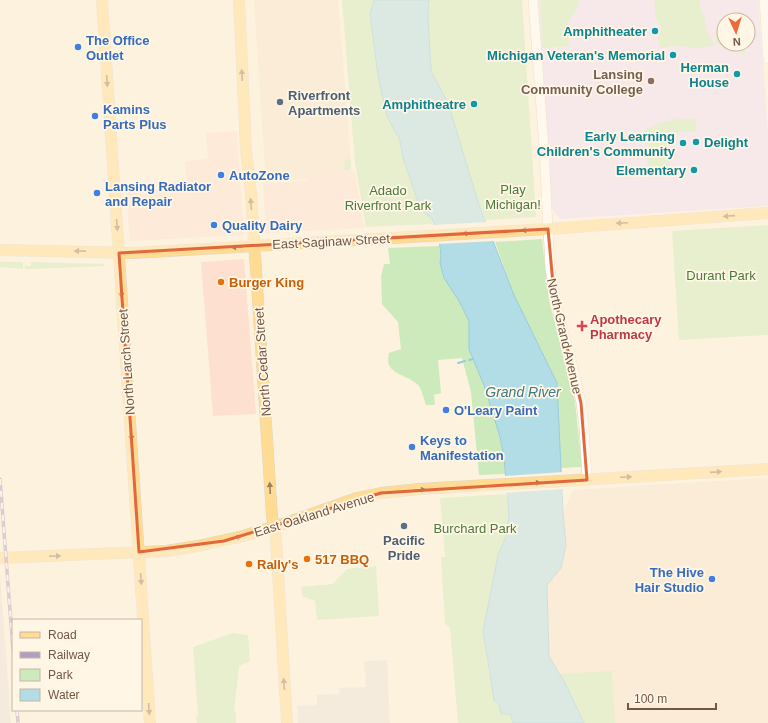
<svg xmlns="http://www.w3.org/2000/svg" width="768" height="723" viewBox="0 0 768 723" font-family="Arial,sans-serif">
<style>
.residential{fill:#f5e4cc}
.commercial{fill:#fee0d0}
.industrial{fill:#eae3da}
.education{fill:#efdbf9;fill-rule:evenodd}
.green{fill:#cdeabc}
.water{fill:#b2dde7;stroke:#98ccd9}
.pier{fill:#fdf2de}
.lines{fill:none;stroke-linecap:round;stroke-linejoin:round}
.stream{stroke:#98ccd9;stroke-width:2}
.minor-casing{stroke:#e1ceba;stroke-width:10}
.major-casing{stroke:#ddd7d2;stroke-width:12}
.minor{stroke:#fff;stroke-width:9}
.major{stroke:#ffdb93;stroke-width:11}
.rail-casing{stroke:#b49dc5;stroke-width:3.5}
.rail{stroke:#fff6e5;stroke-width:2;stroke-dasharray:6;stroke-linecap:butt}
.oneway{fill:#9d7f5c}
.marked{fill:none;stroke:#e1683d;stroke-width:3;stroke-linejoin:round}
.culture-dot{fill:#0f9aa8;stroke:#fff6e5;stroke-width:1.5}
.shop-dot{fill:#3f7fe0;stroke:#fff6e5;stroke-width:1.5}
.education-dot{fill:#8d6e63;stroke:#fff6e5;stroke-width:1.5}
.service-dot{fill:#5c6f8a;stroke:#fff6e5;stroke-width:1.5}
.food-dot{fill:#e8710a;stroke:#fff6e5;stroke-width:1.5}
.health-dot{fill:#e0444e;stroke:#fff6e5;stroke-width:1.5}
.labels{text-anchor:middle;stroke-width:3.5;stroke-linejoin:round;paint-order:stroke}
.culture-label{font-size:13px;font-weight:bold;fill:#0d838f;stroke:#fff6e5;text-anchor:end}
.shop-label{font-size:13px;font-weight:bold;fill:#366cbe;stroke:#fff6e5;text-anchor:start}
.education-label{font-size:13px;font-weight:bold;fill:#785e54;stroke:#fff6e5;text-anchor:end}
.service-label{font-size:13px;font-weight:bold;fill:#4e5e75;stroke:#fff6e5;text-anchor:start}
.park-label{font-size:13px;fill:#4c7a3d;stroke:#fff6e5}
.street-label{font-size:13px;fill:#735745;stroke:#fff6e5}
.food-label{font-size:13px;font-weight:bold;fill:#c56008;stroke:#fff6e5;text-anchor:start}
.health-label{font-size:13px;font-weight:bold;fill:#be3a42;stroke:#fff6e5;text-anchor:start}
.water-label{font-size:14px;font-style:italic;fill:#3e7a88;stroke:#fff6e5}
</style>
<rect width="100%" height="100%" fill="#fdf2de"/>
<!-- residential -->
<path class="residential" d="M 254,0 L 338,0 L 352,174 L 266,183 Z
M 768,478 L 768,723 L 584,723 L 565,683 L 549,656 L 547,585 L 561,568 L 566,545 L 563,512 L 573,490 Z"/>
<!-- commercial -->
<path class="commercial" d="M 237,131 L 244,235 L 130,241 L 126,192 L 187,187 L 185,161 L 208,159 L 206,133 Z
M 355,171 L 364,228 L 266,233 L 263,184 L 308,180 L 313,173 Z
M 244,259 L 256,414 L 213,416 L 201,262 Z"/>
<!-- industrial -->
<path class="industrial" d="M 0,572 L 11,723 L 0,723 Z
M 387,660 L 390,723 L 298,723 L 297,706 L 317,705 L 317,695 L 339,694 L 339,688 L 366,687 L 364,661 Z"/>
<!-- education -->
<path class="education" d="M 534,0 L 758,0 L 768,131 L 768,206 L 560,219 L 544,198 ZM 724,20 L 748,20 L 748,44 L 724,44 Z"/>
<!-- green -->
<path class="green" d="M 342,0 L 374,0 L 370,14 L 378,75 L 428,15 L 429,0 L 522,0 L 536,217 L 486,220 L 479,205 L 395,135 L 400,141 L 403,158 L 417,199 L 419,208 L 432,219 L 432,224 L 366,227 L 355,163 Z
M 540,0 L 578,0 L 579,4 L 568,23 L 569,46 L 543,48 Z
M 654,0 L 699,0 L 700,7 L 705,19 L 706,30 L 715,45 L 701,48 L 693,48 L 675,45 L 660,49 L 658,40 L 661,28 L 656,18 Z
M 716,31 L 724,31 L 724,44 L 745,44 L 745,55 L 741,55 L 742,53 L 740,48 C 734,46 731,49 725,49 L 718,43 L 716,44 Z
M 695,118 L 696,121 L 697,131 L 667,133 L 670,168 L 655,169 L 650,171 L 647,157 L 648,144 L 645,130 C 662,120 675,119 695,118 Z
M 345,159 L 351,160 L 350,170 L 344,170 Z
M 768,225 L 768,335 L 679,340 L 672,231 Z
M 542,239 L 549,300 L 575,402 L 582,467 L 561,468 L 557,383 L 514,295 L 495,242 Z
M 439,246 L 441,256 L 440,263 L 469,321 L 469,349 L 485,386 L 496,422 L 504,458 L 505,474 L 479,475 L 471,392 L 462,358 L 438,360 L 441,393 L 434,395 L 435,405 L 426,405 C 424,400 422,389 418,385 C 406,373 383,375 389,353 L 401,349 L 398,322 L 382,304 L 381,276 L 384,264 L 390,264 L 388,248 Z
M 0,262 L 23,262 L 23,269 L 0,267 Z
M 25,262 L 26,266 L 31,266 L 31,262 L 104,264 L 104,266 L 30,269 L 25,269 Z
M 506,494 L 509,516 L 506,536 L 498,555 L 483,631 L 488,669 L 497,704 L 510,714 L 513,723 L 458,723 L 450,628 L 445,623 L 441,557 L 445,557 L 440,498 Z
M 376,566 L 379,616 L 317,620 L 315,601 L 302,596 L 301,587 L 333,584 L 347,569 Z
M 233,633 L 248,635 L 250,661 L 239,666 L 234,712 L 236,713 L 236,723 L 197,723 L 196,716 L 198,715 L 193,647 Z
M 612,671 L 615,723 L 584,723 L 559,674 Z"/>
<!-- water -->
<path class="water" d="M 374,0 L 429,0 L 428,15 L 431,71 L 448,103 L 479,205 L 514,295 L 557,383 L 563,512 L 566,545 L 561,568 L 547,585 L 549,656 L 565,683 L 584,723 L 513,723 L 510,714 L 501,714 L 499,705 L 494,700 L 483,631 L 498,555 L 506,536 L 509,516 L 504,458 L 500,437 L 484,385 L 469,349 L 469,321 L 459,301 L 444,278 L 440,263 L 441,256 L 439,239 L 432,219 L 419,208 L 417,199 L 403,158 L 400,141 L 386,114 L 378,75 L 370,14 Z"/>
<!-- pier -->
<path class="pier" d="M 488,222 L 495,241 L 438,244 L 432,225 Z
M 563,472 L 564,489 L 504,493 L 503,476 Z"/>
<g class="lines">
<!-- stream -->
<path class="stream" d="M 469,360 L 473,359
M 458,363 L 465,361"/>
<!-- minor casing -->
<g class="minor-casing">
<path id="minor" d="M 533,0 L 544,148 L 550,269 L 558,312 L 570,354 L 581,403 L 584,427 L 587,480
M 764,0 L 768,59"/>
</g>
<!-- major casing -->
<g class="major-casing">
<path id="major" d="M 102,0 L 150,723
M 239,0 L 246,150 L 251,193 L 272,516 L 276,539 L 287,723
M 0,250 L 133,253 L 548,229 L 768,213
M 0,558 L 166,551 L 198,546 L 243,536 L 283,524 L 357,498 L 381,493 L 419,489 L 768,469"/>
</g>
<!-- minor -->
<use href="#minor" class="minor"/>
<!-- major -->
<use href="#major" class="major"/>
<!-- rail casing -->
<g class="rail-casing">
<path id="rail" d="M 0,479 L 13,650
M 17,710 L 18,723"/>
</g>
<!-- rail -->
<use href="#rail" class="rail"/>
</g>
<!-- one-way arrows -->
<defs><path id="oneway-solid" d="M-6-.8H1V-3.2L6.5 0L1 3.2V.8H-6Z"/></defs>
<g class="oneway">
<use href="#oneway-solid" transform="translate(242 75) rotate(-93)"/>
<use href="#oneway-solid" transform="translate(107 81) rotate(86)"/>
<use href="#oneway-solid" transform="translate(251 204) rotate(-94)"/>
<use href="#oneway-solid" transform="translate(729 216) rotate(176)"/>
<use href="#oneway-solid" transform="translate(622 223) rotate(177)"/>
<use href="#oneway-solid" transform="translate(117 225) rotate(86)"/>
<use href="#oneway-solid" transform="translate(527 230) rotate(177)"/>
<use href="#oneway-solid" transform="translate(468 233) rotate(177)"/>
<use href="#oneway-solid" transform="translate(237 247) rotate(176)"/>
<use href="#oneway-solid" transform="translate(80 251) rotate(-179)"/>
<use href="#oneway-solid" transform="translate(121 292) rotate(87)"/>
<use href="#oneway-solid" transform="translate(131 435) rotate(86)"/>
<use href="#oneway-solid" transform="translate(716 472) rotate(-4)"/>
<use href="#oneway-solid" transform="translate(626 477) rotate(-3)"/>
<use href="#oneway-solid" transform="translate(535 483) rotate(-3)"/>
<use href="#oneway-solid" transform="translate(270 488) rotate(-93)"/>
<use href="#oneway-solid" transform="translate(420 490) rotate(-4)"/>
<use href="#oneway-solid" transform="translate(236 538) rotate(-14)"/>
<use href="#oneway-solid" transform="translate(55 556) rotate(-2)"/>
<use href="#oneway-solid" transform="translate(141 579) rotate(86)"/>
<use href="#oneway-solid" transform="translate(284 684) rotate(-94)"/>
<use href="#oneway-solid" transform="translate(149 709) rotate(86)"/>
</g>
<!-- marked area -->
<path d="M0 0H768V723H0ZM 548,229 L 554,295 L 581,403 L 587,480 L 381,493 L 224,541 L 139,552 L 119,253 Z" fill="#fdf2de" fill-opacity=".55" fill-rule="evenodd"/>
<path class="marked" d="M 548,229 L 554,295 L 581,403 L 587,480 L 381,493 L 224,541 L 139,552 L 119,253 Z"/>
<!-- markers -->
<g class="culture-dot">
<circle cx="655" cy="31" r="4"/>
<circle cx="673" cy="55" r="4"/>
<circle cx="737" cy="74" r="4"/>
<circle cx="474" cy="104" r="4"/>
<circle cx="696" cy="142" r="4"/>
<circle cx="683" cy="143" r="4"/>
<circle cx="694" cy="170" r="4"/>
</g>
<g class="shop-dot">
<circle cx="78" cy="47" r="4"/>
<circle cx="95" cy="116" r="4"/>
<circle cx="221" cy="175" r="4"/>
<circle cx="97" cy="193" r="4"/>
<circle cx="214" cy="225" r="4"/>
<circle cx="446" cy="410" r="4"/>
<circle cx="412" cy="447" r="4"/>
<circle cx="712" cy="579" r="4"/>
</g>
<circle class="education-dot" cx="651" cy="81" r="4"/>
<g class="service-dot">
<circle cx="280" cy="102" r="4"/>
<circle cx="404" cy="526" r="4"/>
</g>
<g class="food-dot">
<circle cx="221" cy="282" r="4"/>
<circle cx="307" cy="559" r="4"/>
<circle cx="249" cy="564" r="4"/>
</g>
<path class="health-dot" d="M580 320h4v4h4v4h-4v4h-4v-4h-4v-4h4z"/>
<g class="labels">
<!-- culture labels -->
<g class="culture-label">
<text x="647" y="36">Amphitheater</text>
<text x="665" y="60">Michigan Veteran's Memorial</text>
<text x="729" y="72">Herman<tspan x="729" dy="15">House</tspan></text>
<text x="466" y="109">Amphitheatre</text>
<text x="675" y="141">Early Learning<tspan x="675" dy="15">Children's Community</tspan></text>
<text x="704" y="147" text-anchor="start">Delight</text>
<text x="686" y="175">Elementary</text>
</g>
<!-- shop labels -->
<g class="shop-label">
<text x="86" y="45">The Office<tspan x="86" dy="15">Outlet</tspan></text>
<text x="103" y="114">Kamins<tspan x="103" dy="15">Parts Plus</tspan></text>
<text x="229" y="180">AutoZone</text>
<text x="105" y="191">Lansing Radiator<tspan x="105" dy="15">and Repair</tspan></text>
<text x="222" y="230">Quality Dairy</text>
<text x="454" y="415">O'Leary Paint</text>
<text x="420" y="445">Keys to<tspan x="420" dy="15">Manifestation</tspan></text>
<text x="704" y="577" text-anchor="end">The Hive<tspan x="704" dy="15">Hair Studio</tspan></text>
</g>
<!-- education labels -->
<g class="education-label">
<text x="643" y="79">Lansing<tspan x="643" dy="15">Community College</tspan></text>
</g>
<!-- service labels -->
<g class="service-label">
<text x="288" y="100">Riverfront<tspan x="288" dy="15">Apartments</tspan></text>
<text x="404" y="545" text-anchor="middle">Pacific<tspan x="404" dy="15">Pride</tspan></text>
</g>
<!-- park labels -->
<g class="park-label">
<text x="513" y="194">Play<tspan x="513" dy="15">Michigan!</tspan></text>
<text x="388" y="195">Adado<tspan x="388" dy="15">Riverfront Park</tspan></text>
<text x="721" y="280">Durant Park</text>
<text x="475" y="533">Burchard Park</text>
</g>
<!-- street labels -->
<g class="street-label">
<text transform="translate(331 241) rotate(-3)" y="5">East Saginaw Street</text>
<text transform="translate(565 336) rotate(77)" y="5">North Grand Avenue</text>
<text transform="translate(126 362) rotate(-94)" y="5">North Larch Street</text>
<text transform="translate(262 362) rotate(-94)" y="5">North Cedar Street</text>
<text transform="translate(314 514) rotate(-17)" y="5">East Oakland Avenue</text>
</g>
<!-- food labels -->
<g class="food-label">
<text x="229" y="287">Burger King</text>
<text x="315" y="564">517 BBQ</text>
<text x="257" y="569">Rally's</text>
</g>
<!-- health labels -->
<g class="health-label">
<text x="590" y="324">Apothecary<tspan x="590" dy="15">Pharmacy</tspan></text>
</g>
<!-- water labels -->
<g class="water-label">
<text x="523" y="397">Grand River</text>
</g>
</g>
<!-- legend -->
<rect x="12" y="619" width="130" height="92" fill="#fff6e5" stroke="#c7b6a5"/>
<rect x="20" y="632" width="20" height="6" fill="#ffdb93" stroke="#c7b6a5"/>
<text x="48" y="639" font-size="12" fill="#735745">Road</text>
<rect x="20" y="652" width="20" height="6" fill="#b49dc5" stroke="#c7b6a5"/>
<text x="48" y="659" font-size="12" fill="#735745">Railway</text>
<rect x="20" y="669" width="20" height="12" fill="#cdeabc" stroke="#c7b6a5"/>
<text x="48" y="679" font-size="12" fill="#735745">Park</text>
<rect x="20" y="689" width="20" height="12" fill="#b2dde7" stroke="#c7b6a5"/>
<text x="48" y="699" font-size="12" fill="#735745">Water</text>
<!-- north arrow -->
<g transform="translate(736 32) rotate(176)"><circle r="19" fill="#fff6e5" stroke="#c7b6a5"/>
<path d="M0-3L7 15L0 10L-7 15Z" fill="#ed6a3c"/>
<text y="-6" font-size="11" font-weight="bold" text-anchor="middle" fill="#735745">N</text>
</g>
<!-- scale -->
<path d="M628 703v6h88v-6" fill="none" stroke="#735745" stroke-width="2"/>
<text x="634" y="703" font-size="12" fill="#735745" stroke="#fff6e5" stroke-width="3" paint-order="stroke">100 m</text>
</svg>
